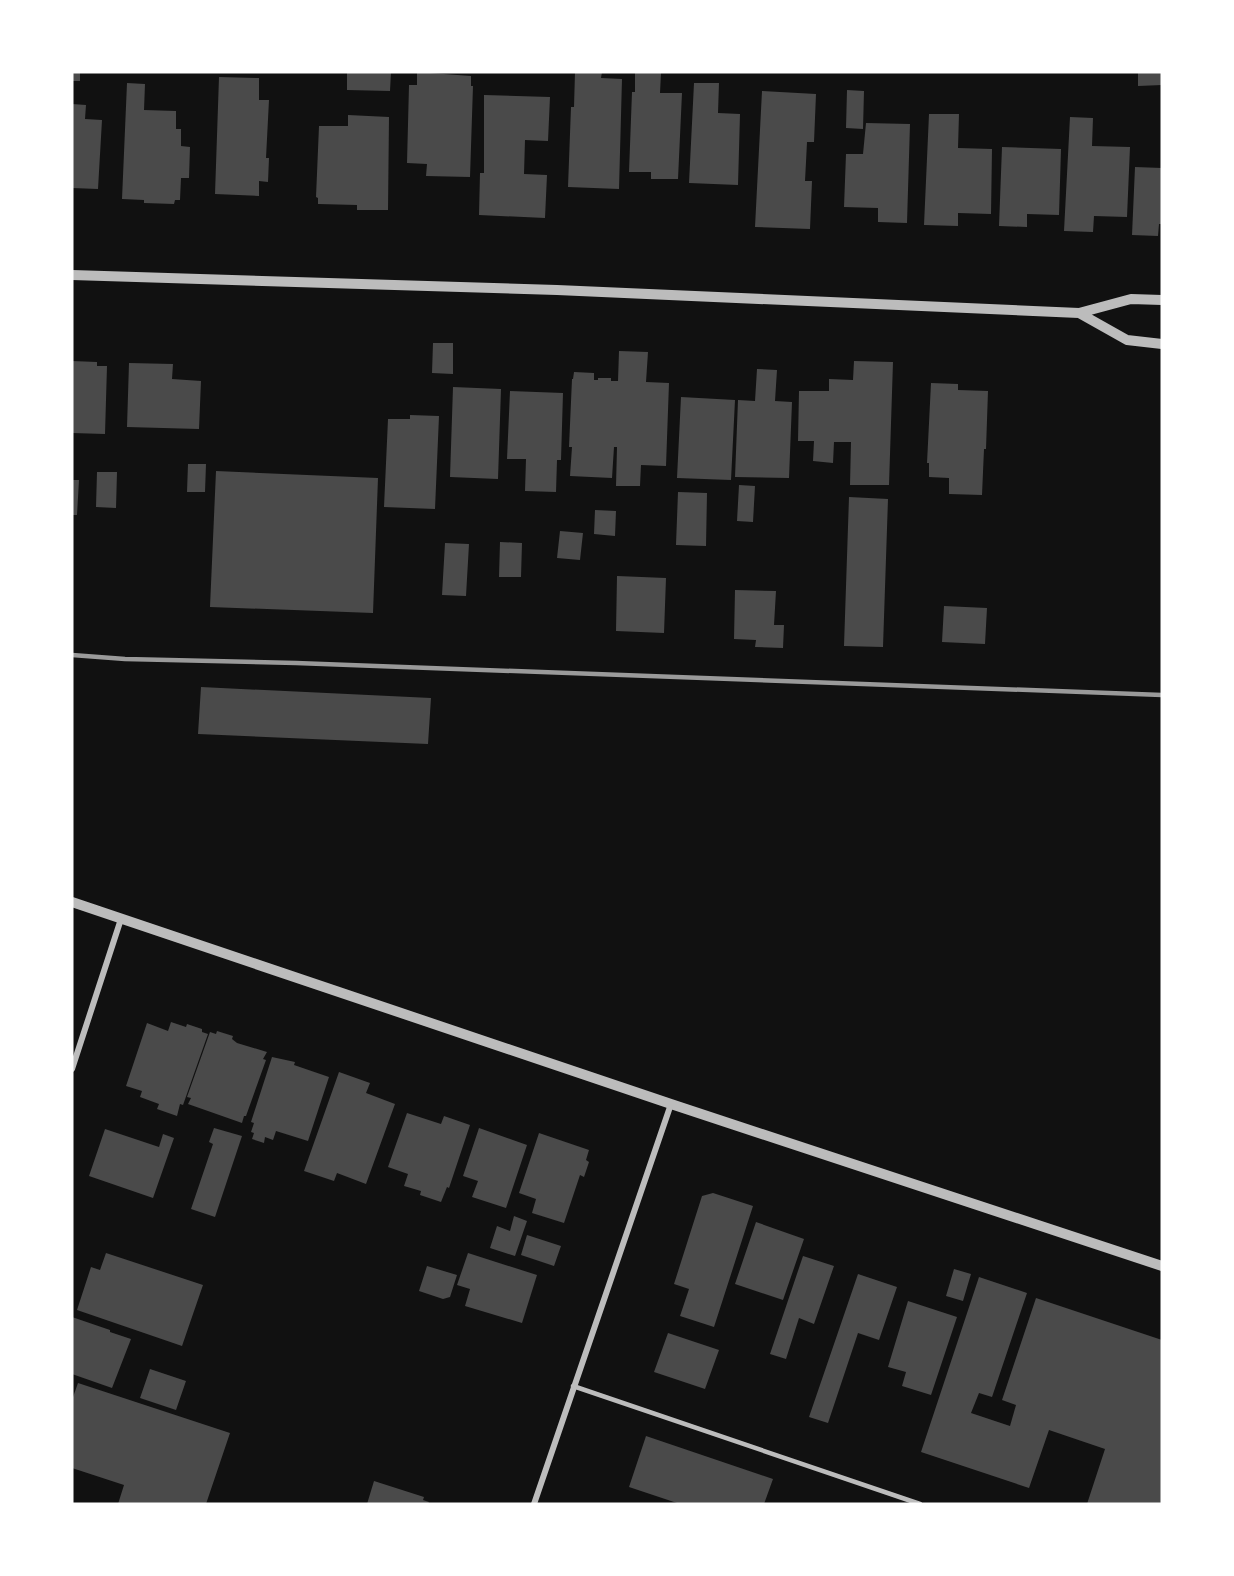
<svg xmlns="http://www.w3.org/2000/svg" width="1234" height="1576" viewBox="0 0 1234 1576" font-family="'Archivo Narrow',sans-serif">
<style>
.building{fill:#4a4a4a}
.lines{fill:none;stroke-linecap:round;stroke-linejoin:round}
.service{stroke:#bcbcbc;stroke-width:4.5}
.minor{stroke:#bcbcbc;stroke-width:6}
.tertiary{stroke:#bcbcbc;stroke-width:10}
.rail{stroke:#9a9a9a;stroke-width:4.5}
</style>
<rect width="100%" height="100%" fill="#111"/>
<!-- building -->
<path class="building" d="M 72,72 L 80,72 L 80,81 L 72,81 Z
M 347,72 L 391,72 L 390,91 L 347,90 Z
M 417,72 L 471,76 L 471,86 L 473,86 L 470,177 L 426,176 L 427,164 L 407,163 L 409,85 L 417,85 Z
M 575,72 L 602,72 L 601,78 L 622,79 L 619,189 L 568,187 L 571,107 L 574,107 Z
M 635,72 L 661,73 L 660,93 L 682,93 L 678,179 L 651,179 L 651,172 L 629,172 L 632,92 L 635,92 Z
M 1138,72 L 1162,72 L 1162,85 L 1138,86 Z
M 219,77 L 259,78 L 259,100 L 269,100 L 266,158 L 269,158 L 268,182 L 259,181 L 259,196 L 215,194 Z
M 127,83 L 145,84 L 144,110 L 176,111 L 176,129 L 181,129 L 181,146 L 190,147 L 189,178 L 181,178 L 180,200 L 175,200 L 174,204 L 144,203 L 144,200 L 122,199 Z
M 694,83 L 719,83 L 718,113 L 740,114 L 738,185 L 689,183 Z
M 847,90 L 864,91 L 863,129 L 846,128 Z
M 762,91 L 816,94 L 814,142 L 807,142 L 806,162 L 805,181 L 812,181 L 810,229 L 755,227 Z
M 484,95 L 550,97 L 548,141 L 525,140 L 524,174 L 547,175 L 545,218 L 479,215 L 480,173 L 484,173 Z
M 72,104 L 86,105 L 85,119 L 102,120 L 98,189 L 72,188 Z
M 929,114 L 959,114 L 958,148 L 992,149 L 991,214 L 958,213 L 958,226 L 924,225 Z
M 348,115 L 389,117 L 388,210 L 357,210 L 357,205 L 318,204 L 318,198 L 316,197 L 319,126 L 348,126 Z
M 1070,117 L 1093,118 L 1092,146 L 1130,147 L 1127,217 L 1094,216 L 1093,232 L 1064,231 Z
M 866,123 L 910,124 L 907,223 L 878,222 L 878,208 L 844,207 L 846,154 L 863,154 Z
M 1002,147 L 1061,149 L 1059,215 L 1027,214 L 1027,227 L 999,226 Z
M 1135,167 L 1162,168 L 1162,224 L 1159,224 L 1158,236 L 1132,235 Z
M 433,343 L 453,343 L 453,374 L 432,373 Z
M 619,351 L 648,352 L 646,382 L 669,383 L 666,466 L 641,465 L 640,486 L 616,486 L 617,447 L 614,447 L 612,478 L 570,476 L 572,447 L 569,447 L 572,379 L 573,379 L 574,372 L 594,373 L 594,380 L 598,380 L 598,378 L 611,378 L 611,381 L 618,381 Z
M 72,361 L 97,362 L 97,366 L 107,366 L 105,434 L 72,433 Z
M 854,361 L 893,362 L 889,485 L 850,485 L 851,442 L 834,442 L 833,463 L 813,461 L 814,441 L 798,441 L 799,391 L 829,391 L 829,379 L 853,380 Z
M 129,363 L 173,364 L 172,379 L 201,381 L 199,429 L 127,427 Z
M 757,369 L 777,370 L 775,401 L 792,402 L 789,478 L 735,477 L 738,400 L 755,401 Z
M 931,383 L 958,384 L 958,390 L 988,391 L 986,449 L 984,449 L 982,495 L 949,494 L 949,478 L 929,477 L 929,463 L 927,463 Z
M 453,387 L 501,389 L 498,479 L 450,477 Z
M 510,391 L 563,393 L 561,460 L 557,460 L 556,492 L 525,491 L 526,459 L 507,459 Z
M 681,397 L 735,400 L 731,480 L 677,478 Z
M 410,415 L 439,416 L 435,509 L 384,507 L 388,419 L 410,419 Z
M 188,464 L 206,464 L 205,492 L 187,492 Z
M 216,471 L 378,478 L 373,613 L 210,607 Z
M 97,472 L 117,472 L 116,508 L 96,507 Z
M 72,480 L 79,480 L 77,515 L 72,515 Z
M 739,485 L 755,486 L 753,522 L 737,521 Z
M 678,492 L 707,493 L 706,546 L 676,545 Z
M 849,497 L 888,499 L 883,647 L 844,646 Z
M 595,510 L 616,511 L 615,536 L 594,534 Z
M 560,531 L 583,533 L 580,560 L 557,558 Z
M 500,542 L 522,543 L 521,577 L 499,577 Z
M 445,543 L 469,544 L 466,596 L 442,595 Z
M 617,576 L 666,578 L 664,633 L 616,631 Z
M 735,590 L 776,591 L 774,625 L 784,625 L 783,648 L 755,647 L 756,640 L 734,639 Z
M 944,606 L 987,608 L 985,644 L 942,642 Z
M 201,687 L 431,698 L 428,744 L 198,734 Z
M 171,1022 L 186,1027 L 187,1024 L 202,1029 L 202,1032 L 208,1034 L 183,1105 L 180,1104 L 177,1116 L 157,1109 L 159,1104 L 140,1097 L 142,1091 L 126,1086 L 147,1023 L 168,1031 Z
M 217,1031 L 233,1036 L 232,1039 L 237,1043 L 267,1052 L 263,1059 L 266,1060 L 246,1116 L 244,1116 L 242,1123 L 188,1104 L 191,1098 L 187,1097 L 210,1032 L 216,1034 Z
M 272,1057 L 295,1062 L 294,1065 L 329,1077 L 308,1141 L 276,1131 L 273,1140 L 265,1137 L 264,1143 L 252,1139 L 254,1133 L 251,1132 L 254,1123 L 251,1122 Z
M 339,1072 L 370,1083 L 366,1093 L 395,1104 L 366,1184 L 337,1173 L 334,1181 L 304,1171 Z
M 407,1113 L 441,1124 L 444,1116 L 470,1125 L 449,1188 L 447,1187 L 441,1202 L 420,1195 L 421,1191 L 404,1186 L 408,1174 L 388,1167 Z
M 214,1128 L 242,1136 L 215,1217 L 191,1209 L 213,1144 L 209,1142 Z
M 479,1128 L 527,1145 L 506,1208 L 472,1197 L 478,1181 L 463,1176 Z
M 105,1129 L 159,1147 L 163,1134 L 174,1138 L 153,1198 L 89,1176 Z
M 539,1133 L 589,1150 L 586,1160 L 589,1162 L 584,1177 L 580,1175 L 564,1223 L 532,1213 L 536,1199 L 519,1193 Z
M 713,1193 L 753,1206 L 714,1327 L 680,1316 L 689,1289 L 674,1284 L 702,1196 Z
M 514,1216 L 527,1221 L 515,1256 L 490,1248 L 497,1226 L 510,1231 Z
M 756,1222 L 804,1239 L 783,1300 L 735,1284 Z
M 527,1235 L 561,1246 L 554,1266 L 521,1255 Z
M 106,1253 L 203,1285 L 182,1346 L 77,1310 L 91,1267 L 100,1270 Z
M 468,1253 L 537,1275 L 522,1323 L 465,1306 L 470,1289 L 457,1285 Z
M 803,1256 L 834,1266 L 814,1324 L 799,1318 L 786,1359 L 770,1354 Z
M 427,1266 L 457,1275 L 450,1297 L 443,1299 L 419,1291 Z
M 954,1269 L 971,1274 L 963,1301 L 946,1296 Z
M 858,1274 L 897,1287 L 879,1340 L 858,1333 L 828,1423 L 809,1417 Z
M 979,1277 L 1027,1293 L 992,1397 L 979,1393 L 971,1413 L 1010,1426 L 1016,1405 L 1002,1400 L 1036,1298 L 1162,1340 L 1162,1504 L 1087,1504 L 1105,1449 L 1049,1430 L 1029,1488 L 921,1452 Z
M 908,1301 L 957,1317 L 931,1395 L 902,1386 L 906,1372 L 888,1367 Z
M 72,1317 L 110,1330 L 110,1332 L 131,1339 L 112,1388 L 72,1374 Z
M 668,1333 L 719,1350 L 705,1389 L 654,1372 Z
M 150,1369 L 186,1381 L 176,1410 L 140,1398 Z
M 78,1383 L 230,1433 L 206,1504 L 118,1504 L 124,1485 L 72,1468 L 72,1400 Z
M 646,1436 L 773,1479 L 764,1504 L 680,1504 L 629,1487 Z
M 374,1481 L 424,1497 L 423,1500 L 429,1502 L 428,1504 L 367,1504 Z"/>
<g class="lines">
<!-- service -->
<path class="service" d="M 573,1386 L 920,1504"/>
<!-- minor -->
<path class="minor" d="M 72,1069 L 121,919
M 534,1504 L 671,1104"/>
<!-- tertiary -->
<path class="tertiary" d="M 72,275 L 557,290 L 1079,313 L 1131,299 L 1162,300
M 1079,313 L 1127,340 L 1162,344
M 72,902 L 671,1104 L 1162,1266"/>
<!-- rail -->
<path class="rail" d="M 72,655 L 125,659 L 296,663 L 1162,695"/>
</g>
<!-- border -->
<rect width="1234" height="1576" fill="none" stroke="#ffffff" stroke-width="147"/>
</svg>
